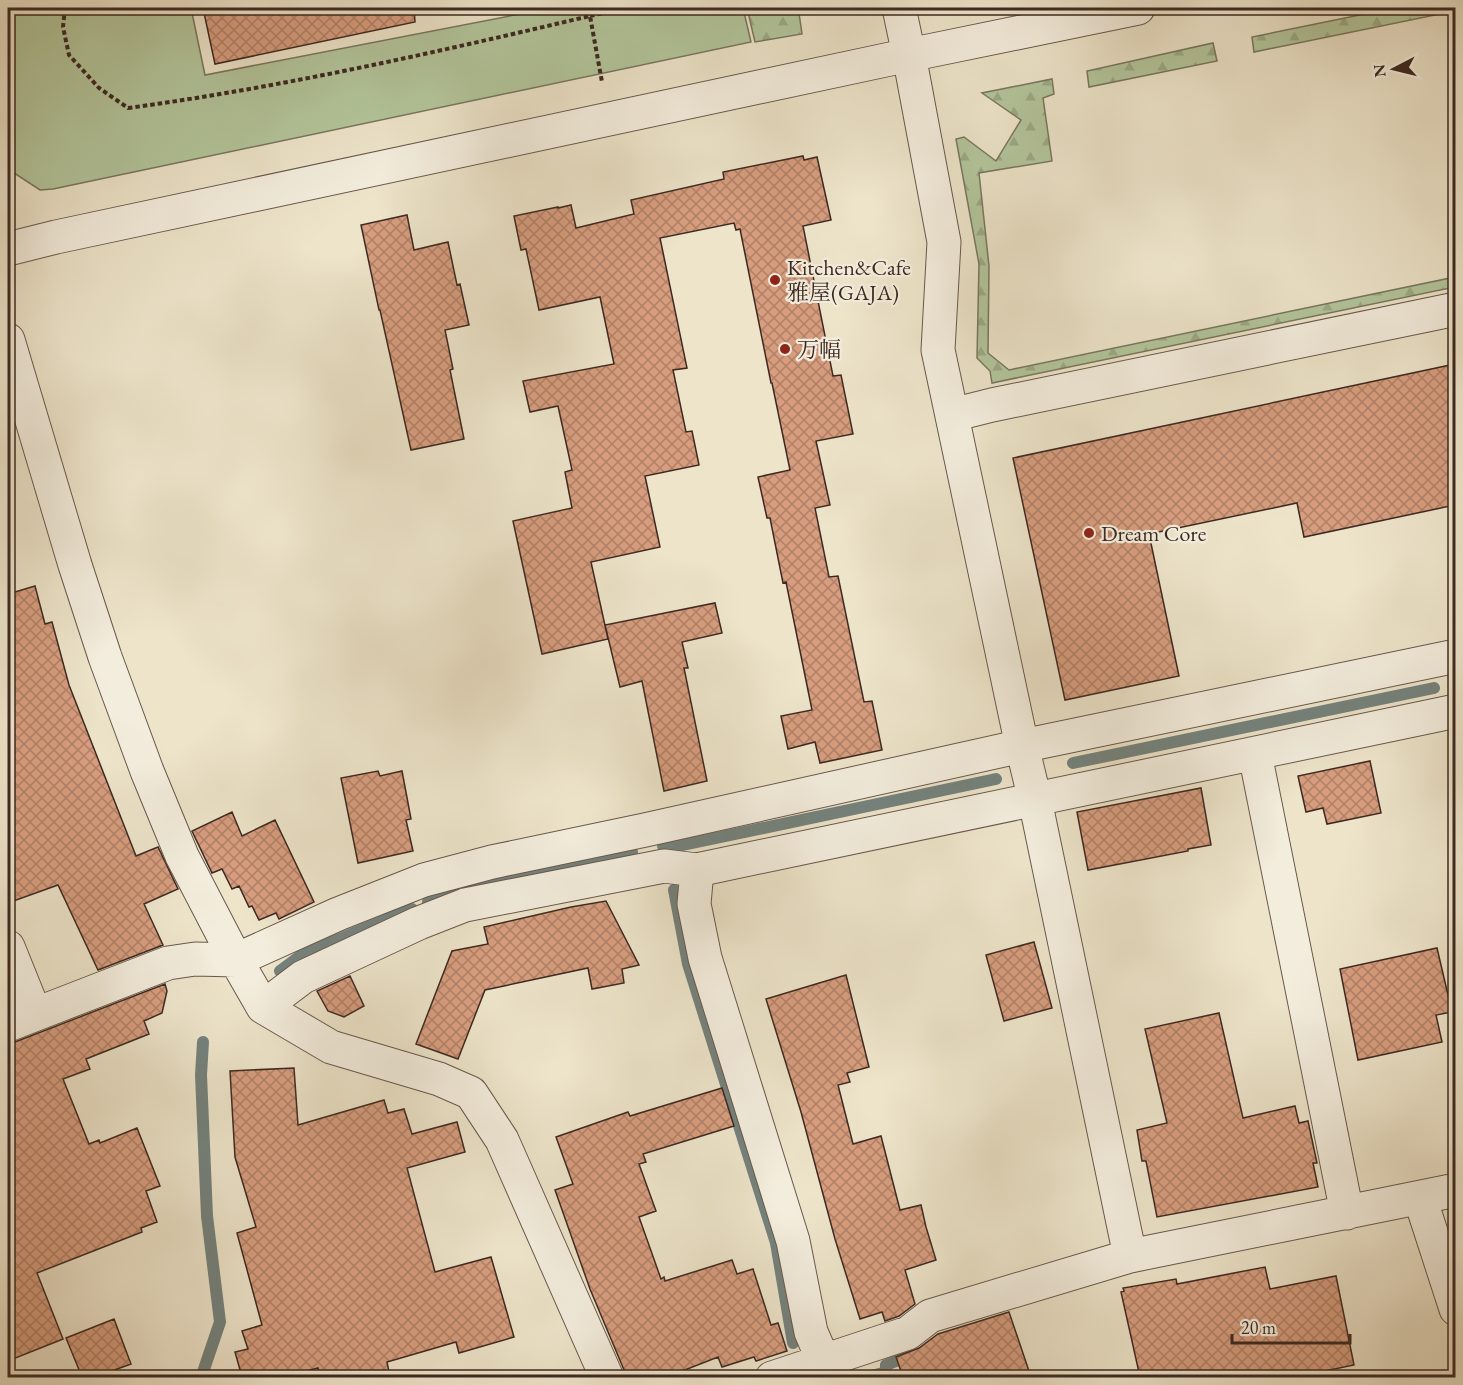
<svg xmlns="http://www.w3.org/2000/svg" width="1463" height="1385" viewBox="0 0 1463 1385" font-family="'EB Garamond','Noto Serif JP',serif">
<style>
.green{fill:#b3c59b;stroke:#78775e;stroke-width:1.5}
.forest{fill:url(#forest-firs);stroke:#78775e;stroke-width:1.5}
.lines{fill:none;stroke-linecap:round;stroke-linejoin:round}
.stream{stroke:#74827d;stroke-width:12}
.building{fill:url(#building-cross-hatch);stroke:#3d2922;stroke-width:1.5}
.minor-casing{stroke:#69584c;stroke-width:35}
.tertiary-casing{stroke:#69584c;stroke-width:35}
.path{stroke:#3d2922;stroke-width:4;stroke-dasharray:4.5 3;stroke-linecap:butt}
.minor{stroke:#f3eddd;stroke-width:33}
.tertiary{stroke:#f3eddd;stroke-width:33}
.poi-dot{fill:#8f2418;stroke:#f3eddd;stroke-width:2}
.labels{text-anchor:middle;stroke-width:4.5;stroke-linejoin:round;paint-order:stroke}
.poi-label{font-size:22px;fill:#3d2922;stroke:#f3eddd;text-anchor:start}
</style>
<defs>
<pattern id="forest-firs" width="22" height="20" patternUnits="userSpaceOnUse" patternTransform="scale(1.5)"><rect width="22" height="20" fill="#b3c59b"/><path d="M5 1l3.5 6h-7zM16 11l3.5 6h-7z" fill="#9ba985"/></pattern>
<pattern id="building-cross-hatch" width="8" height="8" patternUnits="userSpaceOnUse" patternTransform="scale(1.5)"><rect width="8" height="8" fill="#d79d7e"/><path d="M0 0l8 8M0 8l8-8" fill="none" stroke="#b08067"/></pattern>
</defs>
<rect width="100%" height="100%" fill="#ede4ca"/>
<filter id="stains"><feTurbulence type="fractalNoise" baseFrequency=".00333" numOctaves="4"/><feColorMatrix values="0 0 0 0 .2 0 0 0 0 .09 0 0 0 0 .02 0 0 0 .5 -.17"/></filter>
<radialGradient id="worn" r=".72"><stop offset=".6" stop-color="#630" stop-opacity="0"/><stop offset="1" stop-color="#630" stop-opacity=".3"/></radialGradient>
<!-- green -->
<path class="green" d="M 8,8 L 191,8 L 205,75 L 551,8 L 743,8 L 751,42 L 53,189 L 40,190 L 11,171 L 8,163 Z"/>
<!-- forest -->
<path class="forest" d="M 747,8 L 790,8 L 799,13 L 802,34 L 755,42 Z
M 1394,8 L 1455,8 L 1455,11 L 1254,52 L 1252,37 Z
M 1213,43 L 1217,61 L 1089,87 L 1087,71 Z
M 1052,79 L 1054,94 L 1043,98 L 1052,161 L 979,173 L 989,266 L 988,353 L 1009,370 L 1455,277 L 1455,287 L 992,383 L 990,371 L 977,358 L 979,264 L 956,139 L 964,137 L 996,161 L 1021,120 L 982,93 Z"/>
<g class="lines">
<!-- stream -->
<path class="stream" d="M 1073,763 L 1434,688
M 663,846 L 678,846 L 996,779
M 674,890 L 688,964 L 776,1243 L 793,1343
M 428,902 L 461,889 L 632,852
M 280,971 L 303,954 L 412,909
M 201,1378 L 220,1322 L 207,1216 L 201,1075 L 203,1042
M 866,1378 L 886,1372 L 886,1365 L 911,1355"/>
</g>
<!-- building -->
<path class="building" d="M 203,8 L 414,8 L 415,22 L 215,64 Z
M 803,156 L 804,160 L 817,157 L 831,220 L 803,226 L 833,376 L 841,375 L 853,434 L 816,441 L 830,505 L 815,508 L 829,577 L 838,576 L 864,702 L 872,701 L 882,750 L 820,763 L 815,742 L 788,749 L 781,716 L 812,710 L 786,582 L 783,583 L 770,518 L 767,518 L 758,477 L 790,470 L 772,383 L 771,383 L 740,229 L 736,230 L 734,223 L 660,238 L 687,368 L 673,370 L 686,432 L 692,431 L 699,465 L 645,476 L 660,547 L 591,562 L 608,639 L 542,654 L 513,521 L 572,508 L 565,472 L 572,470 L 558,406 L 530,412 L 523,381 L 614,364 L 600,297 L 539,310 L 526,249 L 521,250 L 514,216 L 558,207 L 558,208 L 571,205 L 576,228 L 634,214 L 631,200 L 724,179 L 723,172 Z
M 407,215 L 414,250 L 448,242 L 457,285 L 460,284 L 469,325 L 445,330 L 453,369 L 450,370 L 464,439 L 411,450 L 380,310 L 379,310 L 361,225 Z
M 1455,364 L 1455,505 L 1304,537 L 1297,503 L 1149,534 L 1179,676 L 1065,700 L 1013,458 Z
M 35,586 L 45,624 L 52,622 L 69,685 L 136,856 L 158,847 L 178,889 L 144,904 L 163,945 L 98,970 L 58,885 L 8,903 L 8,594 Z
M 715,603 L 722,633 L 682,642 L 688,668 L 684,668 L 707,781 L 664,791 L 642,681 L 620,687 L 605,625 Z
M 1370,761 L 1381,813 L 1327,824 L 1323,808 L 1306,812 L 1298,776 Z
M 378,771 L 380,776 L 402,771 L 411,819 L 406,820 L 413,851 L 358,863 L 341,778 Z
M 1201,788 L 1211,845 L 1188,849 L 1188,851 L 1088,870 L 1077,812 Z
M 232,812 L 242,836 L 275,820 L 314,902 L 279,919 L 276,913 L 259,920 L 252,906 L 249,907 L 239,886 L 232,889 L 222,869 L 212,873 L 192,831 Z
M 606,901 L 639,965 L 622,969 L 624,983 L 592,989 L 588,968 L 485,990 L 458,1059 L 416,1044 L 452,951 L 488,944 L 484,927 L 571,907 Z
M 1034,942 L 1052,1008 L 1004,1021 L 986,955 Z
M 1437,948 L 1452,1012 L 1436,1015 L 1442,1042 L 1358,1060 L 1340,969 Z
M 846,975 L 869,1067 L 847,1073 L 850,1082 L 838,1085 L 853,1144 L 881,1136 L 900,1210 L 921,1205 L 926,1227 L 936,1260 L 905,1270 L 915,1304 L 899,1316 L 885,1321 L 882,1312 L 860,1319 L 835,1239 L 801,1112 L 766,999 Z
M 350,976 L 364,1006 L 344,1017 L 328,1011 L 317,991 Z
M 165,984 L 167,991 L 162,1013 L 144,1021 L 149,1034 L 86,1059 L 90,1069 L 63,1079 L 89,1144 L 99,1140 L 100,1143 L 137,1128 L 160,1186 L 146,1191 L 157,1222 L 141,1228 L 142,1232 L 37,1273 L 63,1339 L 8,1361 L 8,1043 L 15,1042 Z
M 1219,1013 L 1243,1118 L 1295,1106 L 1299,1123 L 1308,1121 L 1317,1163 L 1313,1163 L 1318,1187 L 1157,1217 L 1146,1161 L 1142,1161 L 1137,1130 L 1167,1123 L 1145,1029 Z
M 294,1068 L 298,1125 L 384,1100 L 388,1113 L 404,1109 L 412,1134 L 457,1122 L 465,1152 L 407,1168 L 435,1272 L 491,1257 L 514,1337 L 459,1353 L 456,1342 L 387,1362 L 390,1377 L 320,1377 L 318,1368 L 284,1377 L 242,1377 L 235,1352 L 248,1349 L 242,1331 L 262,1325 L 237,1233 L 256,1227 L 235,1157 L 230,1071 Z
M 722,1088 L 734,1126 L 643,1154 L 646,1162 L 639,1164 L 656,1211 L 639,1217 L 661,1279 L 664,1277 L 665,1281 L 732,1260 L 737,1274 L 753,1269 L 771,1325 L 778,1323 L 787,1351 L 756,1361 L 754,1357 L 722,1367 L 718,1357 L 667,1377 L 627,1377 L 590,1289 L 555,1190 L 573,1184 L 556,1137 L 628,1112 L 630,1116 Z
M 1265,1267 L 1270,1289 L 1336,1276 L 1354,1365 L 1296,1377 L 1140,1377 L 1121,1292 L 1124,1291 L 1123,1288 L 1176,1279 L 1177,1284 Z
M 1009,1312 L 1031,1377 L 903,1377 L 896,1357 L 919,1348 L 938,1334 Z
M 114,1319 L 131,1364 L 95,1377 L 82,1377 L 66,1338 Z"/>
<g class="lines">
<!-- minor casing -->
<g class="minor-casing">
<path id="minor" d="M 909,55 L 944,242 L 938,350 L 1022,746 L 1035,800 L 1130,1256
M 8,340 L 75,565 L 105,657 L 147,771 L 182,856 L 236,960 L 263,1007 L 331,1047 L 439,1079 L 471,1093 L 502,1140 L 607,1378
M 952,415 L 992,405 L 1456,309
M 1255,754 L 1347,1213
M 697,870 L 694,904 L 705,958 L 793,1241 L 811,1332 L 823,1360
M 8,947 L 35,1014
M 263,1007 L 303,977 L 419,923 L 465,905 L 664,866 L 697,870 L 1456,711
M 8,1025 L 168,963 L 195,959 L 236,960 L 338,914 L 424,880 L 492,862 L 645,830 L 1022,746 L 1456,656
M 1420,1198 L 1456,1309
M 772,1378 L 908,1333 L 930,1316 L 1130,1256 L 1456,1190"/>
</g>
<!-- tertiary casing -->
<g class="tertiary-casing">
<path id="tertiary" d="M 899,8 L 909,55
M 8,249 L 56,237 L 909,55 L 1138,8"/>
</g>
<!-- path -->
<path class="path" d="M 65,8 L 63,27 L 69,55 L 99,88 L 128,108 C 284,87 437,52 590,16 L 602,82
M 590,16 L 627,8"/>
<!-- minor -->
<use href="#minor" class="minor"/>
<!-- tertiary -->
<use href="#tertiary" class="tertiary"/>
</g>
<!-- markers -->
<g class="poi-dot">
<circle cx="775" cy="280" r="6"/>
<circle cx="785" cy="349" r="6"/>
<circle cx="1089" cy="533" r="6"/>
</g>
<g class="labels">
<!-- poi labels -->
<g class="poi-label">
<text x="787" y="275">Kitchen&amp;Cafe<tspan x="787" dy="25">雅屋(GAJA)</tspan></text>
<text x="797" y="357">万幅</text>
<text x="1101" y="541">Dream Core</text>
</g>
</g>
<!-- margin -->
<rect width="1463" height="1385" fill="none" stroke="#ede4ca" stroke-width="30"/>
<rect x="9" y="9" width="1445" height="1367" fill="none" stroke="#3d2922" stroke-width="3"/>
<rect x="15" y="15" width="1433" height="1355" fill="none" stroke="#3d2922" stroke-width="1.5"/>
<!-- north arrow -->
<g transform="translate(1394 69) rotate(263)" stroke="#f3eddd" stroke-width="4.5" paint-order="stroke">
<path d="M0-4.5L10 22L0 15L-10 22Z" fill="#3d2922"/>
<text y="-9" font-size="16" font-weight="bold" text-anchor="middle" fill="#3d2922">N</text>
</g>
<!-- scale -->
<path d="M1232 1334v9h118v-9" fill="none" stroke="#3d2922" stroke-width="3"/>
<text x="1241" y="1334" font-size="18" fill="#3d2922" stroke="#f3eddd" stroke-width="4.5" paint-order="stroke">20 m</text>
<rect width="100%" height="100%" filter="url(#stains)"/>
<rect width="100%" height="100%" fill="url(#worn)"/>
</svg>
